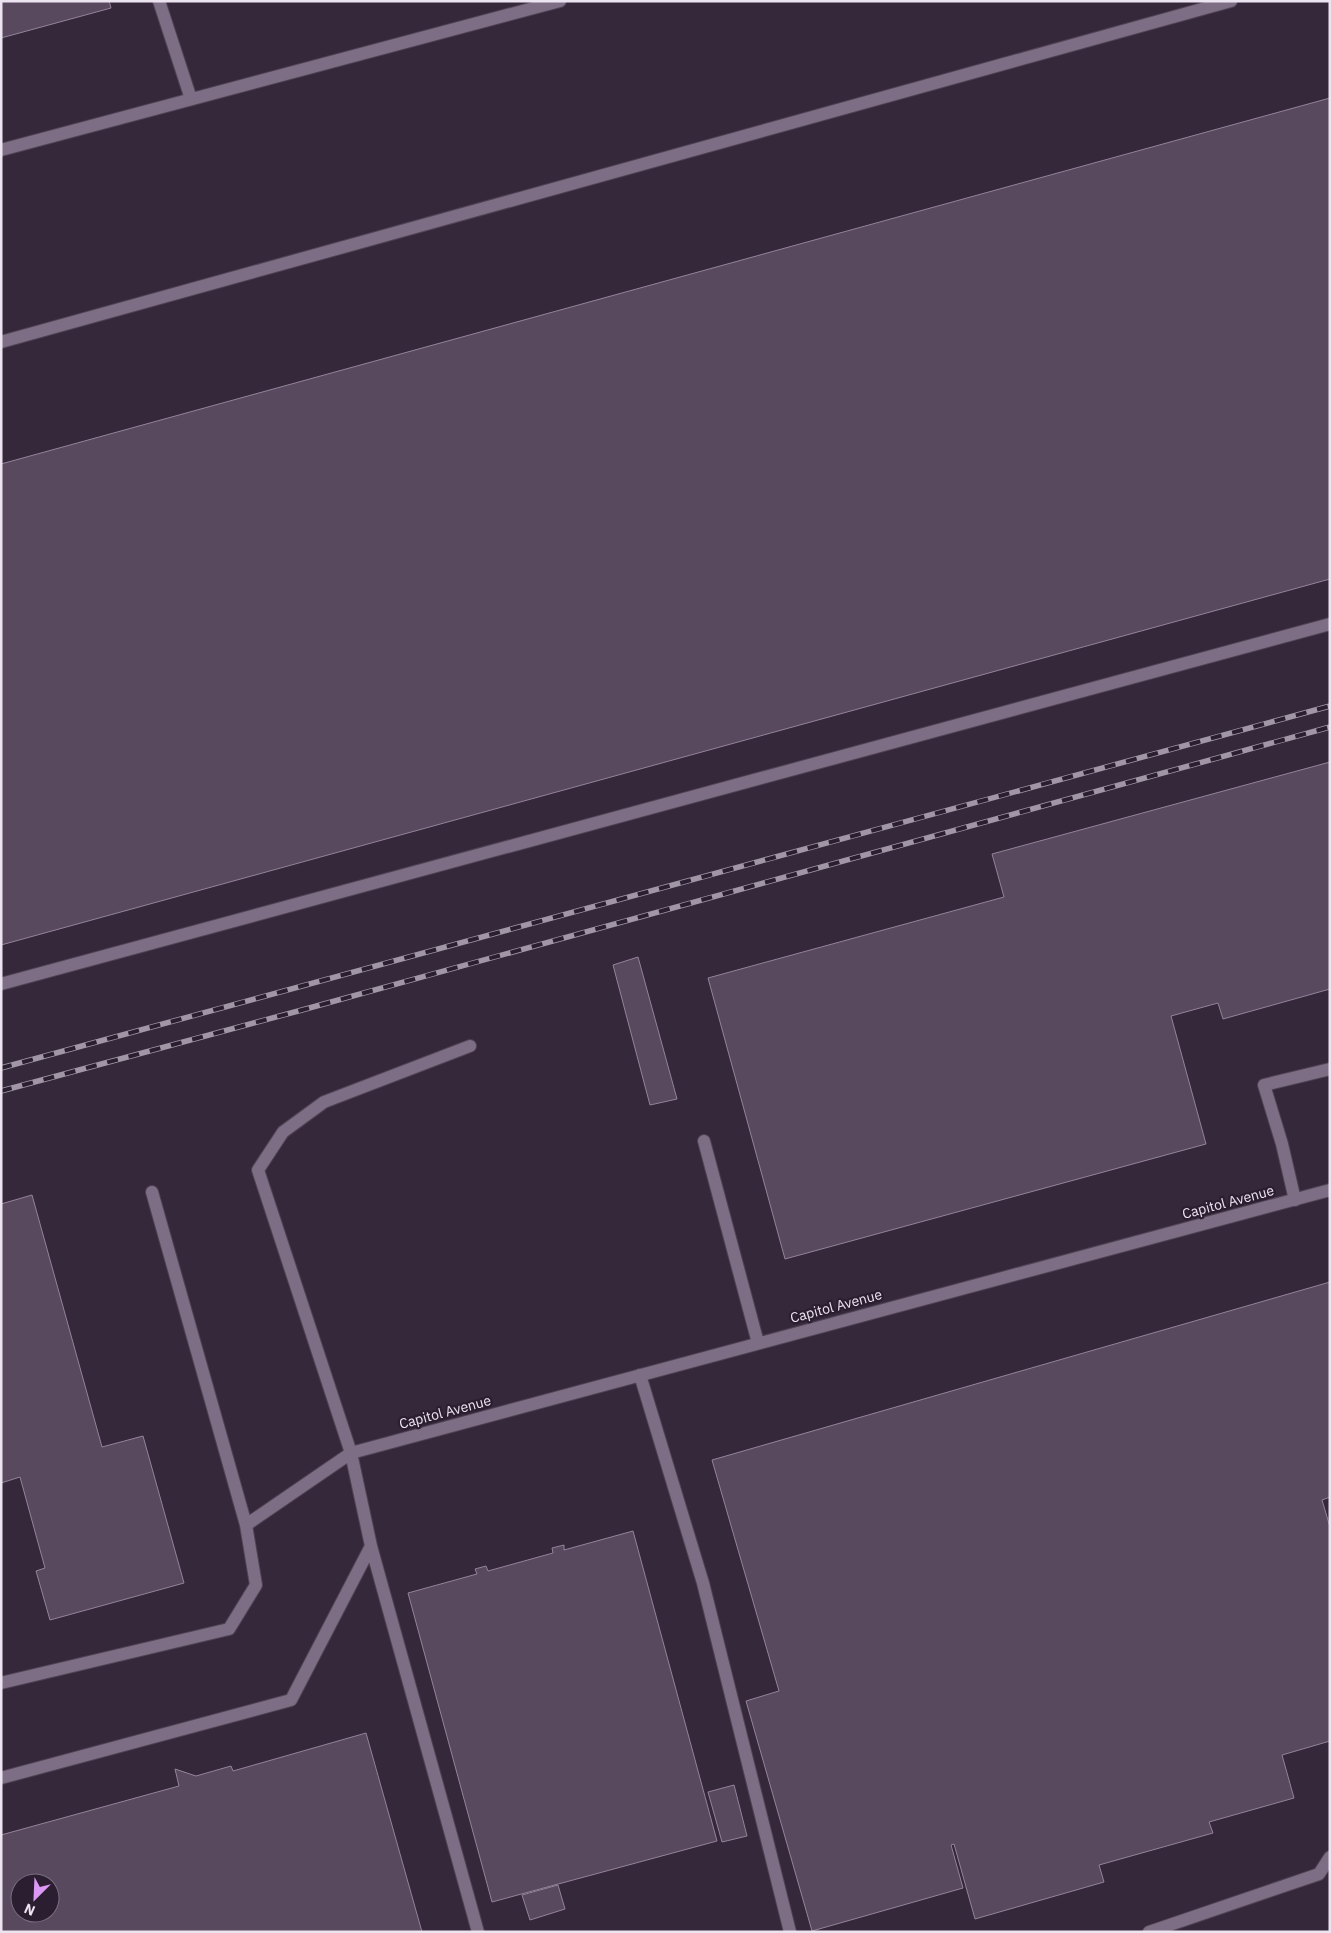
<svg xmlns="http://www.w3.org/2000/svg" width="1331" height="1933" viewBox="0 0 1331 1933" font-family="'IBM Plex Sans',sans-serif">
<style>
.building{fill:#59495f;stroke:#94839b;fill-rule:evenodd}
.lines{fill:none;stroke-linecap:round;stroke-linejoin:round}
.service-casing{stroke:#4f4354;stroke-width:14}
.minor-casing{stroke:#4f4354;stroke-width:14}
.service{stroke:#7e6e85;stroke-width:12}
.minor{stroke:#7e6e85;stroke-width:12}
.rail-casing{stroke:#a196a6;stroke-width:5.5}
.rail{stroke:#2c1e31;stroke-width:4;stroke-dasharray:11;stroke-linecap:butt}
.labels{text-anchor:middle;stroke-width:4.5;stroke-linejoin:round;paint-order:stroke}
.street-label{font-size:14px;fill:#ede4f1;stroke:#2c1e31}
</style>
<rect width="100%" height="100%" fill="#36283b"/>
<!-- building -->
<path class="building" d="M 1,1 L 109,1 L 111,8 L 1,38 Z
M 1330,98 L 1330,579 L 1,945 L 1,464 Z
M 1330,762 L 1330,989 L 1223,1019 L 1218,1003 L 1171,1016 L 1206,1144 L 785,1259 L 708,978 L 1004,897 L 992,854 Z
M 638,957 L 677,1099 L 650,1105 L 613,965 Z
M 32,1195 L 102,1447 L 143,1436 L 184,1583 L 50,1620 L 36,1571 L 45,1568 L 20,1477 L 1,1483 L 1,1204 Z
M 1330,1282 L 1330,1497 L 1322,1500 L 1330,1527 L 1330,1741 L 1282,1755 L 1294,1798 L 1209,1822 L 1213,1833 L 1099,1865 L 1104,1882 L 975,1919 L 954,1844 L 951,1845 L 963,1888 L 812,1931 L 746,1701 L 779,1691 L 712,1460 Z
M 633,1531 L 717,1841 L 492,1902 L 408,1593 L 477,1574 L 475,1569 L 486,1566 L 488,1571 L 553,1553 L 552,1548 L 564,1545 L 564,1550 Z
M 366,1733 L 422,1932 L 1,1932 L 1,1835 L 179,1786 L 175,1769 L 196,1776 L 231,1766 L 233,1771 ZM 20,1883 L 50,1883 L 50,1913 L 20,1913 Z
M 734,1785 L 747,1836 L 722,1842 L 708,1792 Z
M 558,1885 L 565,1909 L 530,1920 L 522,1895 Z"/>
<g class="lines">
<!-- service casing -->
<g class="service-casing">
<path id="service" d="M 159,1 L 191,99
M 1,150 L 560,1
M 1,342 L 1231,1
M 1,984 L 1330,624
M 704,1141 L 758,1343
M 152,1192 L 246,1525
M 1295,1200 L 1282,1144 L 1264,1085 L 1330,1069
M 640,1375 L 703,1583 L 790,1932
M 371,1546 L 478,1932
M 1,1683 L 229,1629 L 256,1585 L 246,1525 L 351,1453
M 1,1778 L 291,1700 L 371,1546 L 351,1453 L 258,1170 L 283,1132 L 324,1102 L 470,1046
M 1149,1932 L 1319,1874 L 1330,1857"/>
</g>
<!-- minor casing -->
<g class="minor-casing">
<path id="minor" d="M 351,1453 L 1330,1190"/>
</g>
<!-- service -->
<use href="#service" class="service"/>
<!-- minor -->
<use href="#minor" class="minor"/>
<!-- rail casing -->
<g class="rail-casing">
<path id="rail" d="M 1,1068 L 1330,706
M 1,1091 L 302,1010 L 1330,727"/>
</g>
<!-- rail -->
<use href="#rail" class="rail"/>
</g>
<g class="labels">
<!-- street labels -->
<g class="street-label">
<text transform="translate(1228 1202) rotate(-15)" y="5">Capitol Avenue</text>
<text transform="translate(836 1306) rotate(-15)" y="5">Capitol Avenue</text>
<text transform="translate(445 1412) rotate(-15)" y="5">Capitol Avenue</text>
</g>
</g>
<!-- border -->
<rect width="1331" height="1933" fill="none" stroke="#ede4f1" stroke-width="5"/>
<!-- north arrow -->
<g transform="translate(35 1898) rotate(204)"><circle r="24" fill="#2c1e31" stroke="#796d7e"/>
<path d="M0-4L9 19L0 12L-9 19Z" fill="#db99f5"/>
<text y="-8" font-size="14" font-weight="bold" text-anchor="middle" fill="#ede4f1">N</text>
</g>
</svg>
